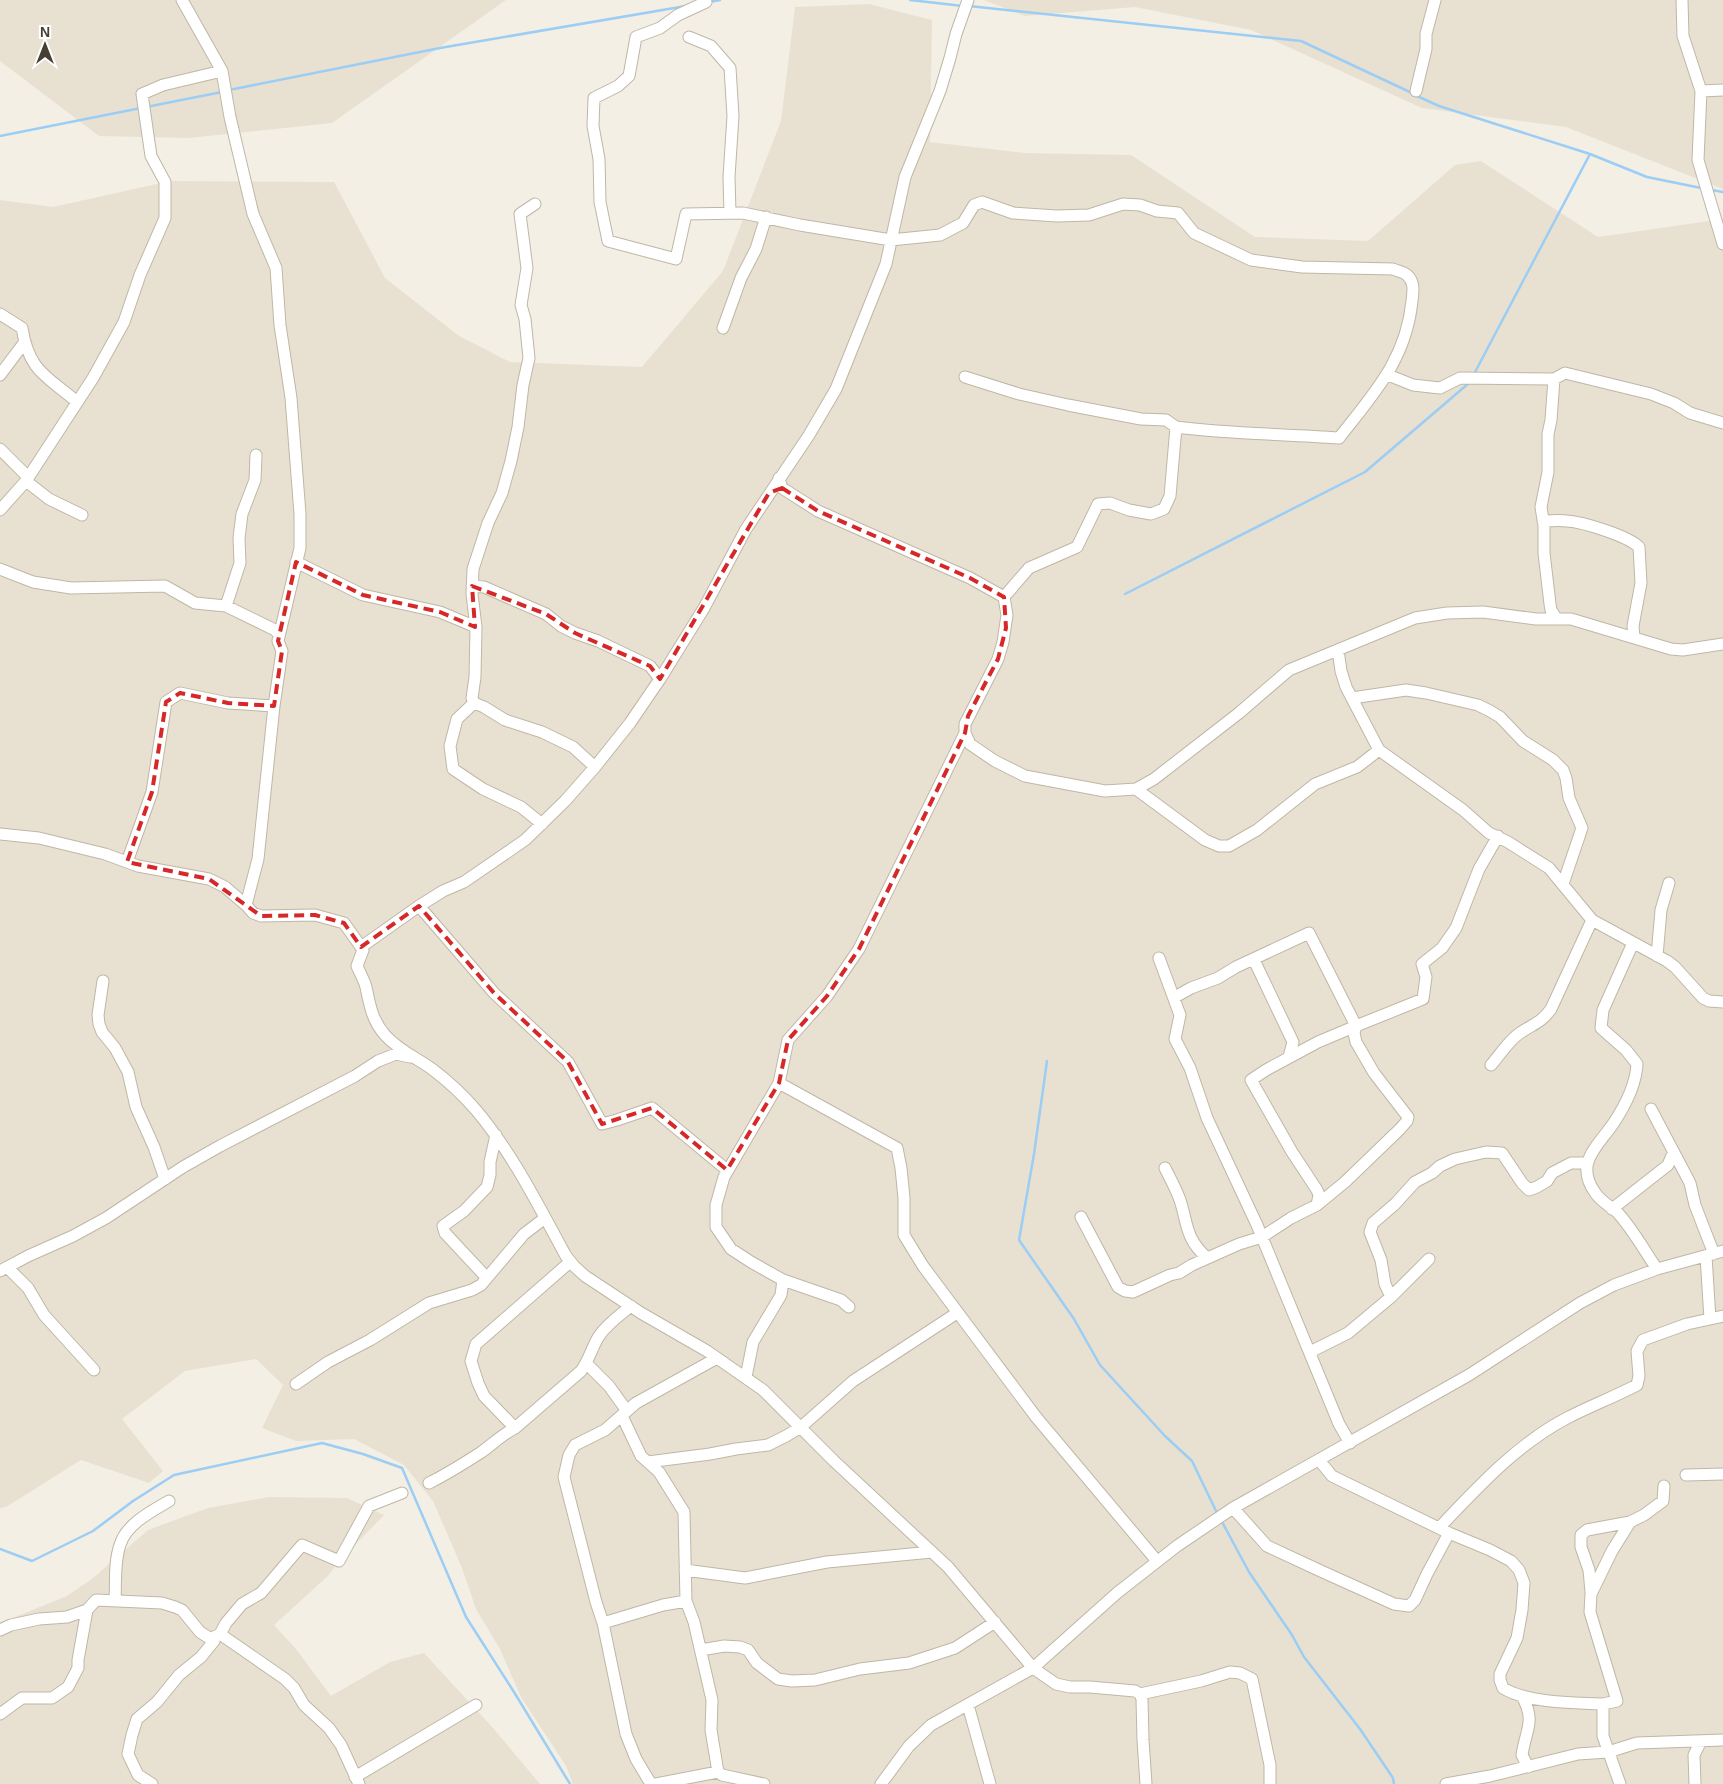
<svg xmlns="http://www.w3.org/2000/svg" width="1723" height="1784" viewBox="0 0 1723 1784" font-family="Arial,sans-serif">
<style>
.residential{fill:#e8e1d1}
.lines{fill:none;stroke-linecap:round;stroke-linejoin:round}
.stream{stroke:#9bcdf5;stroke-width:2.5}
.minor-casing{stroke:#bfb7a6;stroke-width:13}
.minor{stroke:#fff;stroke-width:11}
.marked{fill:none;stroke:#d62828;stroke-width:4;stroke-dasharray:10 6;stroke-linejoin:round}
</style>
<rect width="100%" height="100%" fill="#f3efe4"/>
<!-- residential -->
<path class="residential" d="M 0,0 L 506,0 L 332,123 L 189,138 L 99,136 L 0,61 Z
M 984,0 L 1723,0 L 1723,189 L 1566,127 L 1422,108 L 1251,30 L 1135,7 L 1025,16 Z
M 869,4 L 932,20 L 930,142 L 1025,153 L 1131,155 L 1255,237 L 1368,241 L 1455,165 L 1481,161 L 1598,237 L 1723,219 L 1723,1784 L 573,1784 L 566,1766 L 521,1697 L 500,1649 L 476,1609 L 462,1568 L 433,1501 L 404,1465 L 354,1439 L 296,1441 L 262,1428 L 283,1385 L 256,1359 L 185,1371 L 122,1419 L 163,1471 L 149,1483 L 81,1460 L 6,1507 L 0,1508 L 0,200 L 53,207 L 170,181 L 334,182 L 385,278 L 459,336 L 510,362 L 642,367 L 723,271 L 781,121 L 795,7 Z
M 269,1497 L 347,1498 L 384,1515 L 339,1561 L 328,1576 L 274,1625 L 296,1649 L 331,1696 L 390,1662 L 424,1653 L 493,1728 L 540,1784 L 0,1784 L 0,1623 L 67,1596 L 93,1578 L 148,1530 L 208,1508 Z"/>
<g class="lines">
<!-- stream -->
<path class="stream" d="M 910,0 L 963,6
M 709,2 L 720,0
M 969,6 L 1301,41 L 1412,93
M 229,90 L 440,48 L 686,6
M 1417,96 L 1439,106 L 1590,154 L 1647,177 L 1701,188
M 146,107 L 222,92
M 0,136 L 141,108
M 1712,190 L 1723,192
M 1474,374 L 1590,154
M 1125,594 L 1365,472 L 1469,383
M 1047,1061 L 1034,1154 L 1019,1240 L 1074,1319 L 1100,1365 L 1165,1436 L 1192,1461 L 1218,1515
M 1221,1520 L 1249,1572 L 1292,1635 L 1304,1657 L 1360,1729 L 1393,1778 L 1394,1784
M 0,1549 L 32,1561 L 93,1531 L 133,1501 L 174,1475 L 322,1443 L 363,1454 L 402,1468 L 466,1617 L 514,1692 L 570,1784"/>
<!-- minor casing -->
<g class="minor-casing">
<path id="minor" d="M 182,0 L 222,71 L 230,117 L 253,214 L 276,268 L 280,325 L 291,398 L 300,514 L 300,548 L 278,641
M 968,0 L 956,34 L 950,58 L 940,91 L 905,177 L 886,264 L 836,389 L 809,435 L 746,529 L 704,608 L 660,679 L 630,723 L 595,767 L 565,801 L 525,840 L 464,882 L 443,891 L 419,906 L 361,947 L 363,950 L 357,966 C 360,973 364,980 366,987 C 370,1006 372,1020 385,1035 C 398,1050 417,1058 432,1069 C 448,1081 463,1095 476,1110 C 513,1154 538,1205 566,1256 L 574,1266 L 585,1276 L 641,1313 L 707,1351 L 763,1390 L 834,1461 L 948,1567 L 1033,1668 L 1056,1684 L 1070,1687 L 1090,1687 L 1135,1691 L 1140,1694 L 1142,1699 L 1143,1740 L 1146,1784
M 1682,0 L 1683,36 L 1701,91 L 1698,160 L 1723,244
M 706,2 L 678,15 L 660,28 L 636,37 L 629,76 L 618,86 L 594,98 L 593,126 L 599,159 L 600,202 L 608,241 L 676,259 L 686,214 L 743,213 L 800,225 L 891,240 L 940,235 L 963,223 L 974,205 L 982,202 L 1013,213 L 1057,216 L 1089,215 L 1123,204 L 1140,205 L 1157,211 L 1178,213 L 1194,233 L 1251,260 L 1302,267 L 1393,269 C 1397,271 1404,272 1407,275 C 1415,282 1413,292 1412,301 C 1406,360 1374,393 1339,438 C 1285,434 1230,434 1176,427
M 689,37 L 711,46 L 730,68 L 733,116 L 729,177 L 730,213
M 1416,91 L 1426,49 L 1426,34 L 1435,0
M 1701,91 L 1723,90
M 0,314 L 22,328 C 29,372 47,376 77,402
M 723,328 L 741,278 L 756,249 L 766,217
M 0,375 L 24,343
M 1388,375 L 1413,385 L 1440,388 L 1460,378 L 1554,379 L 1551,420 L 1548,434 L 1548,472 L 1541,507 L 1544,526 L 1544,553 L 1550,604 L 1551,610 L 1556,618
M 965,377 L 1019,394 L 1068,405 L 1141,419 L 1166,420 L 1176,427 L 1170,496 L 1164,509 L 1151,514 L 1129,510 L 1110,503 L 1098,504 L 1077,547 L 1029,568 L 1004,597
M 1554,379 L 1565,373 L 1651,394 L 1674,403 L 1690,413 L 1723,423
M 0,449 L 28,477
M 256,455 L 255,480 L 242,514 L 239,538 L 240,563 L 226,606 L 275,630 L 279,634 L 278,641 L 282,651 L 274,706 L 258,859 L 246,905 L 253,913 L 261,916 L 315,915 L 344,923 L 361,947
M 779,478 L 782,488 L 818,511 L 970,578 L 1004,597 L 1007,615 L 1003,642 L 998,659 L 965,724 L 965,733 L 970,744 L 995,761 L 1025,776 L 1105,791 L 1136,789 L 1154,779 L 1239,713 L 1289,670 L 1415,618 L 1447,613 L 1483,612 L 1536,619 L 1571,619 L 1671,649 L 1683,650 L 1723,644
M 26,481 L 49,499 L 82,515
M 0,510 L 26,481 L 93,378 L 124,322 L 140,275 L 165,218 L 165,182 L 151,156 L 142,94 L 163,85 L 222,71
M 1543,521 C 1551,521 1559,520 1567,521 C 1583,522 1628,536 1639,547 L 1641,583 L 1633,626 L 1634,637
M 296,562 L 363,595 L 440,612 L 476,627
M 0,569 L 33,582 L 71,588 L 165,586 L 195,603 L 226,606
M 472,586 L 484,587 L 546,614 L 561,626 L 575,633 L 598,641 L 650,666 L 660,679
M 1338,650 L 1341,671 L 1346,687 L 1379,750 L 1463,810 L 1489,833 L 1508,842 L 1549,868 L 1592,920 L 1667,961 L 1675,967 L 1703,998 L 1709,1001 L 1723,1002
M 1352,698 L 1406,690 L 1426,693 L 1478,705 L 1490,711 L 1500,717 L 1523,741 L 1553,760 L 1563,770 L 1566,778 L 1569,798 L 1582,828 L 1563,884
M 474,703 L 472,698 L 475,677 L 476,627 L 472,594 L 473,569 L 488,523 L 502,493 L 511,461 L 518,427 L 523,385 L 529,358 L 525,319 L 521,305 L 527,268 L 520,214 L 535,204
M 474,703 L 457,719 L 450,746 L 453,769 L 483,789 L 521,807 L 542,824
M 474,703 L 484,707 L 505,720 L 542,732 L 573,747 L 595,767
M 1136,789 L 1205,840 L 1219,846 L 1229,846 L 1257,830 L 1315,784 L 1357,767 L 1379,750
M 0,834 L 39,838 L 105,854 L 138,866 L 209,879 L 225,887 L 246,905
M 127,862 L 152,792 L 166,702 L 180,693 L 228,703 L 274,706
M 419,906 L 494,993 L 568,1062 L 602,1124 L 617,1120 L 652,1108 L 727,1170
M 1633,943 L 1603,1010 L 1601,1028 L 1626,1050 L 1637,1064 C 1636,1085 1625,1106 1613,1124 C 1596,1148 1574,1164 1596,1194 C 1602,1202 1610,1206 1617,1212 C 1632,1228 1644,1250 1657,1269
M 1657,956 L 1661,910 L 1669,883
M 1159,958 L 1180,1015 L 1175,1039 L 1190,1068 L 1207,1118 L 1257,1225 L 1339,1424 L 1350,1443
M 1254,960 L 1293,1042 L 1289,1057
M 103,981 L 98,1015 L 99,1024 L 102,1032 L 115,1048 L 128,1072 L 136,1107 L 154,1147 L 165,1179
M 1175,997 L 1191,988 L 1218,978 L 1236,967 L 1309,933 L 1356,1026 L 1318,1042 L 1266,1070 L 1251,1080 L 1292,1152 L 1317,1190 L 1319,1195 L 1317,1205
M 1491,1065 C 1499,1056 1510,1039 1520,1033 C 1533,1024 1541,1023 1551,1009 L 1592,920
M 779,1083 L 897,1148 L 901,1168 L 904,1198 L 904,1235 L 923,1266 L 1036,1417 L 1157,1561
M 1651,1109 L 1690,1183 L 1695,1205 L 1714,1254
M 1165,1168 C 1170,1178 1176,1189 1180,1200 C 1188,1225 1185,1238 1207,1258
M 1612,1209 L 1668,1165 L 1673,1153
M 1081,1217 L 1118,1287 L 1125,1291 L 1133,1292 L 1170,1275 L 1179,1273 L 1192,1265 L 1239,1244 L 1262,1237 L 1291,1218 L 1317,1205 L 1345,1182 L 1400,1129 L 1407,1121 L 1408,1117 L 1374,1073 L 1356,1042 L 1354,1033 L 1356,1026 L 1423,999 L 1426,977 L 1422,964 L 1442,948 L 1456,928 L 1479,869 L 1498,836
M 1706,1256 L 1710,1319
M 7,1267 L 28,1288 L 44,1315 L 94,1370
M 0,1271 L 28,1256 L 73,1236 L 106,1218 L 183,1167 L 220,1146 L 355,1076 L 378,1061 L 396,1054 L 410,1057
M 487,1278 L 445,1233 L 443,1226 L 464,1211 L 487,1187 L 490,1175 L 490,1162 L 496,1135
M 783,1280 L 841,1300 L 849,1307
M 1391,1297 L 1385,1284 L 1381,1260 L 1370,1232 L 1373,1223 L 1395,1204 L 1415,1182 L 1432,1173 L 1440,1166 L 1455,1159 L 1486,1152 L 1502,1153 L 1522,1183 L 1529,1190 L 1537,1187 L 1547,1181 L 1552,1173 L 1571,1163 L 1587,1163
M 1310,1352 L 1348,1333 L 1391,1297 L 1429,1259
M 587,1364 L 609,1386 L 627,1411
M 746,1377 L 753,1342 L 781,1295 L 783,1280 L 751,1262 L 731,1249 L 716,1227 L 716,1205 L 724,1177 L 779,1083 L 788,1040 L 827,996 L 859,949 L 965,733
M 296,1384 L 328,1362 L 370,1340 L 429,1303 L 472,1290 L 481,1285 L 524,1234 L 545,1218
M 622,1416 L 641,1456 L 659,1472 L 684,1512 L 686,1601 L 694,1622 L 712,1700 L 711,1730 L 718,1772
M 515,1428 L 484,1396 L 478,1383 L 471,1361 L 476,1344 L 570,1262
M 648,1462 L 710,1454 L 736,1449 L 768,1445 L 786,1436 L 801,1427 L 853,1381 L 957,1313
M 1686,1475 L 1723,1474
M 429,1483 C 447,1474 463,1464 480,1453 C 492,1445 501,1435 515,1428 L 581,1371 C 589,1360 592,1347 599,1336 C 607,1324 620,1315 631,1306
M 1233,1508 L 1267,1546 L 1323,1572 L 1394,1604 L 1409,1606 L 1415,1600 L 1427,1574 L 1449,1533 L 1332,1476 L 1319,1460
M 1439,1528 C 1477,1488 1517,1444 1567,1418 C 1590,1406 1614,1397 1637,1385 L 1639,1376 L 1637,1351 L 1643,1340 L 1687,1324 L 1723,1316
M 1449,1533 L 1490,1550 L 1511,1561 L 1519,1570 L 1524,1583 L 1522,1610 L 1517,1638 L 1500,1674 L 1500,1680 L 1503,1688 C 1527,1703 1575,1703 1603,1704
M 685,1570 L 745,1578 L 827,1562 L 932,1552
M 1591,1592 L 1589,1570 L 1581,1547 L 1581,1535 L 1587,1530 L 1630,1522
M 115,1600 C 116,1582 114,1562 120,1545 C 126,1524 152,1511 169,1501
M 603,1623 L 663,1605 L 686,1601
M 0,1630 L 11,1625 L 39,1619 L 67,1617 L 87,1610
M 220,1634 L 226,1623 L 242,1604 L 261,1593 L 302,1545 L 339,1561 L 369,1506 L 402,1493
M 701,1650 L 724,1646 L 740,1647 L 748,1650 L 757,1663 L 778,1679 L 792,1681 L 815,1680 L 860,1669 L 909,1663 L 955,1648 L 995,1622
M 1140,1694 L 1201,1681 L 1230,1672 L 1240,1673 L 1252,1679 L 1270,1765 L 1270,1784
M 1522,1696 C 1536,1722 1526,1728 1522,1755 L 1528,1767
M 968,1705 L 990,1784
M 0,1714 L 22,1698 L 52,1698 L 68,1687 L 78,1668 L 78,1660 L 87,1610 L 96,1600 L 162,1603 L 175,1607 L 182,1610 L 200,1632 L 214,1641 L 214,1637 L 220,1634 L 285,1679 L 294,1688 L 304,1705 L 329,1728 L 341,1745 L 359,1784
M 355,1777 L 476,1705
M 152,1784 L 138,1775 L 128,1754 L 132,1735 L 137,1719 L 157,1702 L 179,1675 L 201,1657 L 214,1641
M 651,1784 L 636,1759 L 626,1734 L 603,1623 L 596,1602 L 564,1477 L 569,1455 L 575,1445 L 605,1430 L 636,1403 L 717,1358
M 656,1784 L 718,1772 L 722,1775 L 764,1784
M 881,1784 L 909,1746 L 931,1725 L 1033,1668 L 1117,1593 L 1177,1546 L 1233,1508 L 1469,1375 L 1580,1303 L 1614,1285 L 1657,1269 L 1723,1251
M 1446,1784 L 1490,1776 L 1578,1754 L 1608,1752 L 1637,1743 L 1723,1740
M 1620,1784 L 1603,1736 L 1603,1704 L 1617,1701 L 1590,1612 L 1591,1594 L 1612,1551 L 1630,1522 L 1644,1515 L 1663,1501 L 1664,1486
M 1695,1784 L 1694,1755 L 1701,1741"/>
</g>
<!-- minor -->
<use href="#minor" class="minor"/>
</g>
<!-- marked area -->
<path class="marked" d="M 782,488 L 818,511 L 970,578 L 1004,597 L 1006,628 L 998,659 L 968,716 L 965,733 L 859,949 L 827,996 L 788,1040 L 779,1083 L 727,1170 L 652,1108 L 602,1124 L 568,1062 L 494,993 L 419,906 L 361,947 L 344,923 L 315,915 L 261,916 L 209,879 L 127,862 L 152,792 L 166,702 L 180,693 L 228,703 L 274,706 L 282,651 L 278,641 L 296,562 L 363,595 L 440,612 L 475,627 L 472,586 L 546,614 L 575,633 L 650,666 L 660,679 L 763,503 L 769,493 Z"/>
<!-- north arrow -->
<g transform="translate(45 45)" stroke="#ffffff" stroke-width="4" paint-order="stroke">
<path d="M0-4L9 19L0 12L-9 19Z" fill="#463f33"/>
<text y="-8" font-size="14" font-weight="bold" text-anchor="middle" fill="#463f33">N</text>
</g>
</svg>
